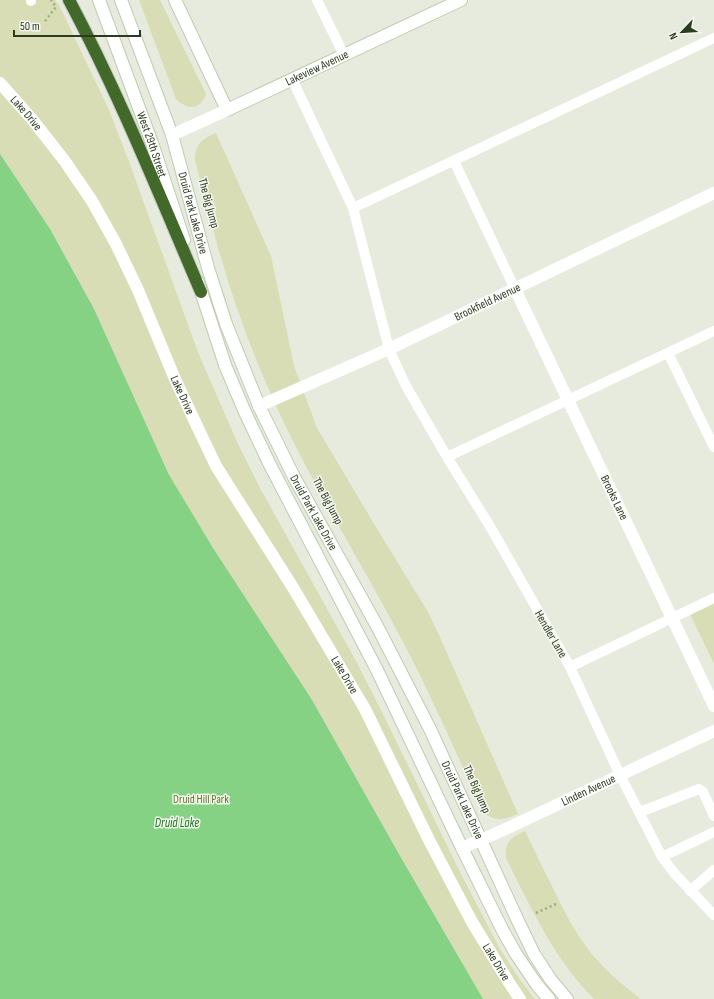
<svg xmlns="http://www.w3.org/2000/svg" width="714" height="999" viewBox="0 0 714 999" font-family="'Sofia Sans Condensed',sans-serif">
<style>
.green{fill:#d9ddb6}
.water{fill:#85d284}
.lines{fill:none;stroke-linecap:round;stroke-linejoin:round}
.secondary-casing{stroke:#bfcbb1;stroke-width:14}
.highway-casing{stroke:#c4c8c0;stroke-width:14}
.path{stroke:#96af7e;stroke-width:2.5;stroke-dasharray:2 3;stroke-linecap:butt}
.lane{stroke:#fff;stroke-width:10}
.street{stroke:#fff;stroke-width:12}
.secondary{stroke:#fff;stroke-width:12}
.highway{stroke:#42682a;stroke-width:12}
.labels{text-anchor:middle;stroke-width:3;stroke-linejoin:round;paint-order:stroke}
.street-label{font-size:12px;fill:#2b3b1f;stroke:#f4f7ef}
.park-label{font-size:12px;fill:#637328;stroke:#f4f7ef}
.water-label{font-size:13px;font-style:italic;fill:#197818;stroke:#f4f7ef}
</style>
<rect width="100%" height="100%" fill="#e6ebde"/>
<!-- green -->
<path class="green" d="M 0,0 L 55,0 L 60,7 L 88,66 L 109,110 L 128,159 L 198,352 L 220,403 L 239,446 L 260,488 L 356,661 L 380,708 L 463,878 L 499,947 L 518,977 L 535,999 L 0,999 Z
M 139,0 L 160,0 L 206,94 C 199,111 188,110 176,99 Z
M 216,133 L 271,256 L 294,366 L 317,428 L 379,532 L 428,612 L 439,635 L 518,814 C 505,820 493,822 482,811 C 457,754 432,697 403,642 C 365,569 321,499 285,425 C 260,372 238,317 222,261 C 212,228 204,194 195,160 C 195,144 202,139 216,133 Z
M 714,603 L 714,664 L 690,614 Z
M 525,831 C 534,849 542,867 551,884 C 564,911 578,940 599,962 C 612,976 626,988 641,999 L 594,999 C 554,959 531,908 506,858 C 504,841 511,838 525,831 Z"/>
<!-- water -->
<path class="water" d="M 0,154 L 50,229 L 94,309 L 169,475 L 213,548 L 312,700 L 400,856 L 483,999 L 0,999 Z"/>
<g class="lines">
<!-- secondary casing -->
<g class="secondary-casing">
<g id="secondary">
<path id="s5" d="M 99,0 L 152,143 L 184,240"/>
<path id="s6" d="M 121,0 L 172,135 L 208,268 L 226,324 L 259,406 L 294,477 L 377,626 L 430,729 L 518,921 L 534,954 L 551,980 L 567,999"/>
<path id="s7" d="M 175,0 L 227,110 L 461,0"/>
<path d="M 198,282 L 225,365 L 244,410 L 269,463 L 377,670 L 462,848 L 503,931 L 516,954 L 537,985 L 549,999"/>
</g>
</g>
<!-- highway casing -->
<g class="highway-casing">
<path id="highway" d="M 69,0 C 119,94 159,194 201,292"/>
</g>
<!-- path -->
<path class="path" d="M 45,21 L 56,7 L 51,0
M 536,913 L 556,904"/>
<!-- lane -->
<path class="lane" d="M 317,0 L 344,55
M 31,1 L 31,0
M 292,79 L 353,208 L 389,349 L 406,386 L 447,457 L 491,528 L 570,667 L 620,775 L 662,857 L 675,874 L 714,915
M 454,161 L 515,289
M 353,208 L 714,38
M 668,353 L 714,447
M 447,457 L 714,331
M 570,667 L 714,598
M 640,812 L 699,789 L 703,792 L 714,816
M 662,857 L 714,832
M 690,891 L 714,870"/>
<!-- street -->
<g class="street">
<path id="s1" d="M 0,83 L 31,118 L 64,160 L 92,201 L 116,244 L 138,290 L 175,379 L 197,426 L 216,466 L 292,586 L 365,709 L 429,840 L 472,922 L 508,981 L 520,999"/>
<path d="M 172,135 L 227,110"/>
<path id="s2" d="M 515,289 L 714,706"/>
<path id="s3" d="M 259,406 L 389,349 L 714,193"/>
<path id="s4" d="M 462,848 L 499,832 L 714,731"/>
</g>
<!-- secondary -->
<use href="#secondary" class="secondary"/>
<!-- highway -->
<use href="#highway" class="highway"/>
</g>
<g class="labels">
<!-- street labels -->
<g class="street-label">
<text dy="4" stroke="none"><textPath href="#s7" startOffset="221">Lakeview Avenue</textPath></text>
<text dy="4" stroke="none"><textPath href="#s1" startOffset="40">Lake Drive</textPath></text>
<text dy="4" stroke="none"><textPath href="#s5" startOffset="154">West 29th Street</textPath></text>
<text transform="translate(209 203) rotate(75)" y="4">The Big Jump</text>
<text dy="4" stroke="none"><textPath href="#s6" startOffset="225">Druid Park Lake Drive</textPath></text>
<text dy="4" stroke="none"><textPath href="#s3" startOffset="251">Brookfield Avenue</textPath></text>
<text dy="4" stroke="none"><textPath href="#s1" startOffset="364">Lake Drive</textPath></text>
<text dy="4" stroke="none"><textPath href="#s2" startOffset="231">Brooks Lane</textPath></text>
<text transform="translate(328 501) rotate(62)" y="4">The Big Jump</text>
<text dy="4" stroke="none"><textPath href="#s6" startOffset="549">Druid Park Lake Drive</textPath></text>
<text transform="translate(551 634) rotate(60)" y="4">Hendler Lane</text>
<text dy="4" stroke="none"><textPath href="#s1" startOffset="688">Lake Drive</textPath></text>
<text transform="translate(477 789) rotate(66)" y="4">The Big Jump</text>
<text dy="4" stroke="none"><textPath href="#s4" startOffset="139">Linden Avenue</textPath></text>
<text dy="4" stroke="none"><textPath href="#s6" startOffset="873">Druid Park Lake Drive</textPath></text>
<text dy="4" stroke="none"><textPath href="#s1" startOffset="1013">Lake Drive</textPath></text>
</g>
<!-- park labels -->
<g class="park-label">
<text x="201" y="803">Druid Hill Park</text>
</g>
<!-- water labels -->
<g class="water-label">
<text x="177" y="827">Druid Lake</text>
</g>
</g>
<!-- north arrow -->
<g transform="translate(682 32) rotate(245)" stroke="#f4f7ef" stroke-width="3" paint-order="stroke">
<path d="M0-3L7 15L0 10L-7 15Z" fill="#2b3b1f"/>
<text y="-6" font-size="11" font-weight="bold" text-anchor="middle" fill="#2b3b1f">N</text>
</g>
<!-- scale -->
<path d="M14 30v6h126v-6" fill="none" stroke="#2b3b1f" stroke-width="2"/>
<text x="20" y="30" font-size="12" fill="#2b3b1f" stroke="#f4f7ef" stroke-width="3" paint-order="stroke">50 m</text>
</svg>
